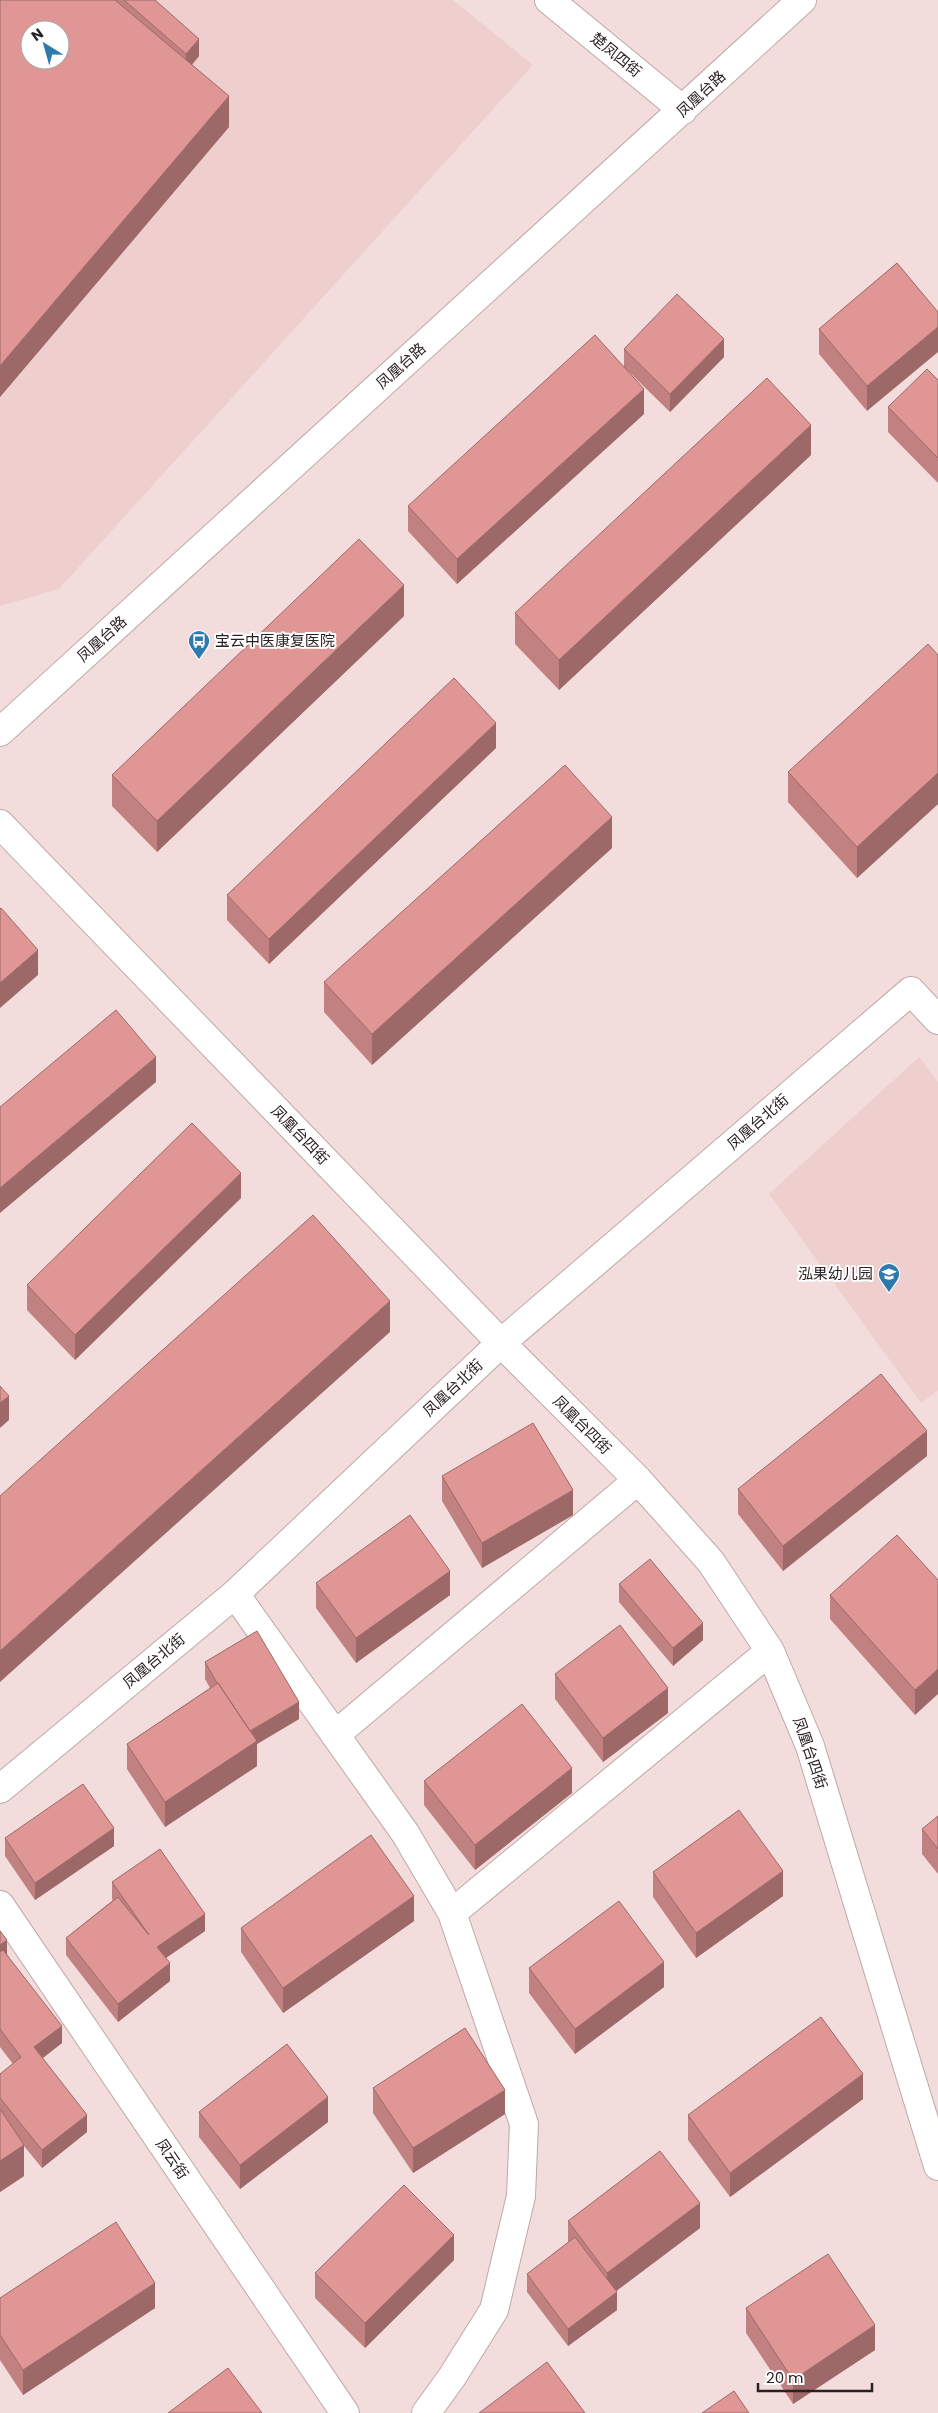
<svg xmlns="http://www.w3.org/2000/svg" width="938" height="2413" viewBox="0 0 938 2413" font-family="Poppins,'Noto Sans SC',sans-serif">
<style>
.built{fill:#eecfce;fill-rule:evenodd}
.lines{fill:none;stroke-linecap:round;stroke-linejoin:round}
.minor-casing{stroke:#bea9a8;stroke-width:30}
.minor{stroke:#fff;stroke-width:28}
.wall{fill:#c08180}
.shaded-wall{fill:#9c6968}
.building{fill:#df9695;stroke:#9c6968;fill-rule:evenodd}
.labels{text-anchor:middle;stroke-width:4;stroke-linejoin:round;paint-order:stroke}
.street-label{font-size:15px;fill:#2a2222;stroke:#fff}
.poi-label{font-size:15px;fill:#2a2222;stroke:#fff;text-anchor:start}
</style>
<rect width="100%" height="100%" fill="#f3dddc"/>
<!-- built -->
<path class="built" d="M 0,0 L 453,0 L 533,65 L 59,589 L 0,606 ZM 30,30 L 60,30 L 60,60 L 30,60 Z
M 919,1057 L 938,1082 L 938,1391 L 921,1403 L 769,1194 Z"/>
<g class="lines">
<!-- minor casing -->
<g class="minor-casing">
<path id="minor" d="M 549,0 L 683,110
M 0,732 L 802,0
M 0,824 L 501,1343 L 638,1480 L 711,1562 L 770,1651 L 810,1746 L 938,2166
M 235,1594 L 405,1833 L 452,1913 L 524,2124 L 521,2196 L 494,2310 L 452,2377 L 426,2413
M 335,1735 L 638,1480
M 0,1789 L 235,1594 L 501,1343 L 911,991 L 938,1020
M 0,1905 L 345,2413
M 452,1913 L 770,1651"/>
</g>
<!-- minor -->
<use href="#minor" class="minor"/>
</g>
<!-- wall -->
<path class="wall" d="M 0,0 L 155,0 L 199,56 L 192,65 L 229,127 L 0,397 Z
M 897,263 L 867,411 L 819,354 L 819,329 Z
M 624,349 L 724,357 L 670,412 L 624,367 Z
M 938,380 L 938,483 L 888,432 L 888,407 Z
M 644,414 L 457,584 L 408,531 L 408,506 Z
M 811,455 L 559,690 L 515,644 L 515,613 Z
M 404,616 L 157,852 L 112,806 L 112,775 Z
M 938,655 L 938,804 L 857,878 L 788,802 L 788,772 Z
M 496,748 L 269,964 L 227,920 L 227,895 Z
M 612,848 L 372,1065 L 324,1012 L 324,982 Z
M 241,1198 L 75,1360 L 27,1310 L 27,1285 Z
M 927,1456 L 783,1571 L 738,1514 L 738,1489 Z
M 442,1476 L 573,1515 L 482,1568 L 442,1501 Z
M 938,1580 L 915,1715 L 830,1619 L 830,1595 Z
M 316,1583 L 450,1595 L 356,1663 L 316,1608 Z
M 619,1584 L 703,1640 L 673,1666 L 619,1602 Z
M 205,1662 L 299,1719 L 257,1744 L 257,1766 L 165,1827 L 127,1769 L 127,1744 L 210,1688 L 205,1679 Z
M 555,1674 L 668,1713 L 603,1762 L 555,1699 Z
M 424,1781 L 572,1793 L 475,1870 L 424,1805 Z
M 938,1816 L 938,1874 L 922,1854 L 922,1829 Z
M 5,1838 L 114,1846 L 35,1900 L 5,1856 Z
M 653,1872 L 783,1896 L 696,1958 L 653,1897 Z
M 112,1882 L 205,1931 L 166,1958 L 170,1981 L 118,2022 L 66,1955 L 66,1938 L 113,1900 L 112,1899 Z
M 414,1921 L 283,2013 L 241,1952 L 241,1928 Z
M 0,1931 L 7,1954 L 62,2043 L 42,2058 L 87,2132 L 42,2168 L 24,2146 L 24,2176 L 0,2192 L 0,2074 L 13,2064 L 0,2047 Z
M 529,1968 L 664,1987 L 575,2054 L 529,1993 Z
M 373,2088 L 505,2114 L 413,2173 L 373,2113 Z
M 863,2099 L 730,2197 L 688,2140 L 688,2115 Z
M 199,2112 L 328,2122 L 240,2189 L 199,2137 Z
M 568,2221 L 700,2228 L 616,2291 L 617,2310 L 568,2346 L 527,2292 L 527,2274 L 568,2243 Z
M 454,2260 L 365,2348 L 315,2298 L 315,2273 Z
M 0,2298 L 155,2308 L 23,2395 L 0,2360 Z
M 746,2308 L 875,2350 L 793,2404 L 746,2333 Z"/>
<!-- shaded-wall -->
<path class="shaded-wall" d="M 199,39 L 199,56 L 186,71 L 186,54 Z
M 229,96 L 229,127 L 0,397 L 0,366 Z
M 938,327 L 938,352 L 867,411 L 867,386 Z
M 724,339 L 724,357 L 670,412 L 670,394 Z
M 644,389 L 644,414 L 457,584 L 457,559 Z
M 811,425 L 811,455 L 559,690 L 559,660 Z
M 404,585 L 404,616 L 157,852 L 157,821 Z
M 496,723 L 496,748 L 269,964 L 269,939 Z
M 938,773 L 938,804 L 857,878 L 857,847 Z
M 612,817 L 612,848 L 372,1065 L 372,1034 Z
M 38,950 L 38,975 L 0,1008 L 0,983 Z
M 156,1057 L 156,1082 L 0,1213 L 0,1188 Z
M 241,1173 L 241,1198 L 75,1360 L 75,1335 Z
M 390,1301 L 390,1332 L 0,1682 L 0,1651 Z
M 9,1396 L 9,1420 L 0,1428 L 0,1403 Z
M 927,1431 L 927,1456 L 783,1571 L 783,1546 Z
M 573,1490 L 573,1515 L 482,1568 L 482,1543 Z
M 450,1571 L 450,1595 L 356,1663 L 356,1638 Z
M 703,1623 L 703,1640 L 673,1666 L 673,1648 Z
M 938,1669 L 938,1694 L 915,1715 L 915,1690 Z
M 668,1688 L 668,1713 L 603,1762 L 603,1738 Z
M 299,1702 L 299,1719 L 257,1744 L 257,1766 L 165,1827 L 165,1802 L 246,1733 Z
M 572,1768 L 572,1793 L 475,1870 L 475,1845 Z
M 114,1828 L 114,1846 L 35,1900 L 35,1883 Z
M 783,1871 L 783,1896 L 696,1958 L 696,1933 Z
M 414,1896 L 414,1921 L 283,2013 L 283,1988 Z
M 205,1914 L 205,1931 L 157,1964 L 157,1947 Z
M 7,1940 L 7,1965 L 0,1969 L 0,1945 Z
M 664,1962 L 664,1987 L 575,2054 L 575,2029 Z
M 170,1963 L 170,1981 L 118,2022 L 118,2004 Z
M 62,2026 L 62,2043 L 34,2065 L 34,2047 Z
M 863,2074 L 863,2099 L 730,2197 L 730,2173 Z
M 505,2090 L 505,2114 L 413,2173 L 413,2148 Z
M 328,2097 L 328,2122 L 240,2189 L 240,2165 Z
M 87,2115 L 87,2132 L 42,2168 L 42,2150 Z
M 24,2145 L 24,2176 L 0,2192 L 0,2161 Z
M 700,2203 L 700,2228 L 607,2298 L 607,2273 Z
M 454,2235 L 454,2260 L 365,2348 L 365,2323 Z
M 155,2283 L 155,2308 L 23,2395 L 23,2370 Z
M 617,2292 L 617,2310 L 568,2346 L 568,2329 Z
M 875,2325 L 875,2350 L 793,2404 L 793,2380 Z"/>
<!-- building -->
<path class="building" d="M 0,0 L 115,0 L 229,96 L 0,366 ZM 30,30 L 60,30 L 60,60 L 30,60 Z
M 124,0 L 155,0 L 199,39 L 186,54 Z
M 897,263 L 938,312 L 938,327 L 867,386 L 819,329 Z
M 677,294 L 724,339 L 670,394 L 624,349 Z
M 595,335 L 644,389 L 457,559 L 408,506 Z
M 927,369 L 938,380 L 938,458 L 888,407 Z
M 767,378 L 811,425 L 559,660 L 515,613 Z
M 359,539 L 404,585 L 157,821 L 112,775 Z
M 928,644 L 938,655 L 938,773 L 857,847 L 788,772 Z
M 454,678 L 496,723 L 269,939 L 227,895 Z
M 565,765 L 612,817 L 372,1034 L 324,982 Z
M 1,908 L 38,950 L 0,983 L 0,909 Z
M 116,1010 L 156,1057 L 0,1188 L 0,1107 Z
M 192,1123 L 241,1173 L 75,1335 L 27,1285 Z
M 313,1215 L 390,1301 L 0,1651 L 0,1496 Z
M 881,1374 L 927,1431 L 783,1546 L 738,1489 Z
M 0,1386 L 9,1396 L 0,1403 Z
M 533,1423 L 573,1490 L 482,1543 L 442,1476 Z
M 410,1515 L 450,1571 L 356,1638 L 316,1583 Z
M 897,1535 L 938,1580 L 938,1669 L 915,1690 L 830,1595 Z
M 650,1559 L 703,1623 L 673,1648 L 619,1584 Z
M 620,1625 L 668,1688 L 603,1738 L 555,1674 Z
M 257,1631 L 299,1702 L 250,1731 L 218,1683 L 217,1683 L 205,1662 Z
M 218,1683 L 257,1741 L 165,1802 L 127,1744 Z
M 522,1704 L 572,1768 L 475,1845 L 424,1781 Z
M 83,1784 L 114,1828 L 35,1883 L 5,1838 Z
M 739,1810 L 783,1871 L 696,1933 L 653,1872 Z
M 938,1816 L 938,1849 L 922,1829 Z
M 371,1835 L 414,1896 L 283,1988 L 241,1928 Z
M 160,1849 L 205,1914 L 157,1947 L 170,1963 L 118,2004 L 66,1938 L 118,1897 L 149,1935 L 112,1882 Z
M 619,1901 L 664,1962 L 575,2029 L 529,1968 Z
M 0,1931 L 7,1940 L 0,1945 Z
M 3,1950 L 62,2026 L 34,2047 L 87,2115 L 42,2150 L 0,2098 L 0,2074 L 21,2057 L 0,2029 L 0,1952 Z
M 821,2017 L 863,2074 L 730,2173 L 688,2115 Z
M 465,2028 L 505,2090 L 413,2148 L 373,2088 Z
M 287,2044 L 328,2097 L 240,2165 L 199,2112 Z
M 0,2109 L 24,2145 L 0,2161 Z
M 660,2151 L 700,2203 L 607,2273 L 568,2221 Z
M 404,2185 L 454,2235 L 365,2323 L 315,2273 Z
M 116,2222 L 155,2283 L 23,2370 L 0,2335 L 0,2298 Z
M 575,2237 L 617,2292 L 568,2329 L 527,2274 Z
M 828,2254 L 875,2325 L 793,2380 L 746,2308 Z
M 547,2362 L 585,2413 L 479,2413 Z
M 228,2368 L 262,2413 L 168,2413 Z
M 734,2391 L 749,2413 L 702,2413 Z"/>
<!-- icons -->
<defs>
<g id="bus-pin" transform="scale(1.125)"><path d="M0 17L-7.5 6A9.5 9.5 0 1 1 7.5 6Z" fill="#2f7aad" stroke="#fff"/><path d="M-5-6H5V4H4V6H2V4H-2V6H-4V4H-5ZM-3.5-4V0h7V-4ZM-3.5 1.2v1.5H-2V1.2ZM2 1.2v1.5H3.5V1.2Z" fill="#fff"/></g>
<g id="school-pin" transform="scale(1.125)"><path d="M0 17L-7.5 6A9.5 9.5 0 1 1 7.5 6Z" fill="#2f7aad" stroke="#fff"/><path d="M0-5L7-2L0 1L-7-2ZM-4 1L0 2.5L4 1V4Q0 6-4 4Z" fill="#fff"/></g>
</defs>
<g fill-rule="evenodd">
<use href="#bus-pin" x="199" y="641"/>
<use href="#school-pin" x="889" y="1274"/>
</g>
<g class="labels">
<!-- street labels -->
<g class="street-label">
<text transform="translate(616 55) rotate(39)" y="5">楚凤四街</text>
<text transform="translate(701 94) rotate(-43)" y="5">凤凰台路</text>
<text transform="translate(401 366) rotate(-42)" y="5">凤凰台路</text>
<text transform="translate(102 639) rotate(-42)" y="5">凤凰台路</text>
<text transform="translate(758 1122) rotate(-41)" y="5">凤凰台北街</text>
<text transform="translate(300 1135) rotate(46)" y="5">凤凰台四街</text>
<text transform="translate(453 1388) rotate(-43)" y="5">凤凰台北街</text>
<text transform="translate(582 1425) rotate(45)" y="5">凤凰台四街</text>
<text transform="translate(154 1661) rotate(-40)" y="5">凤凰台北街</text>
<text transform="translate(810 1753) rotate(71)" y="5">凤凰台四街</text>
<text transform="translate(172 2159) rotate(56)" y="5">凤云街</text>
</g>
<!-- poi labels -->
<g class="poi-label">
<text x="215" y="646">宝云中医康复医院</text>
<text x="873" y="1279" text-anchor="end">泓果幼儿园</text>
</g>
</g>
<!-- north arrow -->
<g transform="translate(45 45) rotate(323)"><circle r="24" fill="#ffffff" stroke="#aaa7a7"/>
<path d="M0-4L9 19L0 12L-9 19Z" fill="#2f7aad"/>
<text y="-8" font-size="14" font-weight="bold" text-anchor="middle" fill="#2a2222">N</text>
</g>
<!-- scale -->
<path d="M758 2383v8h114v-8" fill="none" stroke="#2a2222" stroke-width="2.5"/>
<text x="766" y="2383" font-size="15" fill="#2a2222" stroke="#ffffff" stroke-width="4" paint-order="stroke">20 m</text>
</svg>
